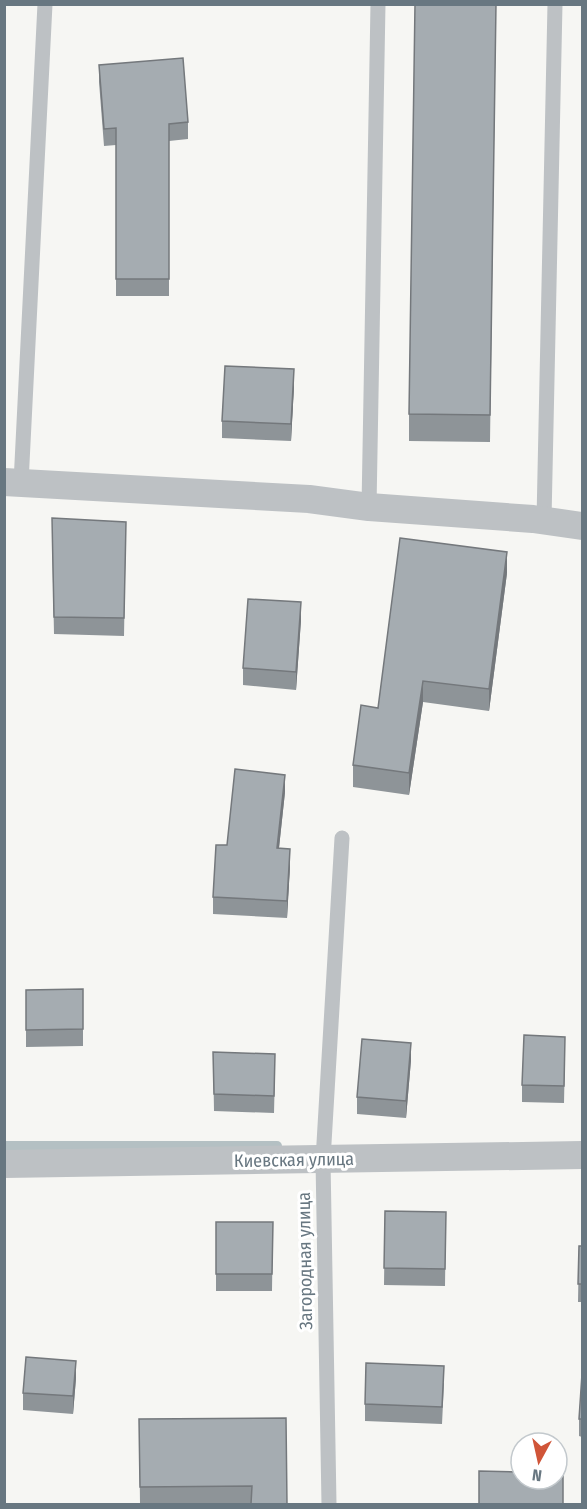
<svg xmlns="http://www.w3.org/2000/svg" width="587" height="1509" viewBox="0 0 587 1509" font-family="'Fira Sans Condensed',sans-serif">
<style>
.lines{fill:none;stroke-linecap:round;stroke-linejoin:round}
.stream{stroke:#b4c0c3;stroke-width:10}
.service{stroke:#bdc1c4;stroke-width:15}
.minor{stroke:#bdc1c4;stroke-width:28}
.wall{fill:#8e9498}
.shaded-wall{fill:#74787c}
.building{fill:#a5acb1;stroke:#74787c;stroke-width:1.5}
.labels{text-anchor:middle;stroke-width:6;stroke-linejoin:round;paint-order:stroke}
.street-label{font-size:18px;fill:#687781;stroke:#fff}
</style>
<rect width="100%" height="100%" fill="#f6f6f3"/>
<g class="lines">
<!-- stream -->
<path class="stream" d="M 4,1146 L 277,1146"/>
<!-- service -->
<path class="service" d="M 21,483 L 45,4
M 369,507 L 378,4
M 544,520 L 555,4
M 329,1504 L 323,1160 L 342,838"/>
<!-- minor -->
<path class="minor" d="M 4,482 L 309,499 L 369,507 L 533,519 L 582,526
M 4,1164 L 582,1155"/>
</g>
<!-- wall -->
<path class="wall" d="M 496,4 L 490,442 L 409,441 L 409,414 Z
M 99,65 L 188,122 L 188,139 L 169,141 L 169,296 L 116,296 L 116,145 L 104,146 L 99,82 Z
M 294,386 L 291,441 L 222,438 L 222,421 Z
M 126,522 L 124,636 L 54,634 L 52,535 Z
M 507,573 L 489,711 L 423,702 L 409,795 L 353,787 L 353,765 L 378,708 Z
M 301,620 L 296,690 L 243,685 L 243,668 Z
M 285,792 L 279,848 L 290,866 L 287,918 L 213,914 L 213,897 L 227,845 Z
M 83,989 L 83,1046 L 26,1047 L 26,990 Z
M 213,1052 L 275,1071 L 274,1113 L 214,1111 Z
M 565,1054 L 564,1103 L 522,1102 L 522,1085 Z
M 411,1060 L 406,1118 L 357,1114 L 357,1097 Z
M 385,1211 L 446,1212 L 445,1286 L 384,1285 Z
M 216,1222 L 273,1222 L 272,1291 L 216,1291 Z
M 579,1246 L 582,1246 L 582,1302 L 578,1302 Z
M 582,1374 L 582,1437 L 579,1436 L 579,1419 Z
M 76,1378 L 73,1414 L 23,1410 L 23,1393 Z
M 444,1383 L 442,1424 L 365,1421 L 365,1404 Z
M 139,1419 L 287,1504 L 140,1504 Z"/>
<!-- shaded-wall -->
<path class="shaded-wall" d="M 294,369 L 294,386 L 291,441 L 291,424 Z
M 507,552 L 507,573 L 489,711 L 489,689 Z
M 301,602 L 301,620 L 296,690 L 296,672 Z
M 423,681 L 423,702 L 409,795 L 409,773 Z
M 285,775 L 285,792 L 277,866 L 277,848 Z
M 290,849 L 290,866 L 287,918 L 287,901 Z
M 411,1043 L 411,1060 L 406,1118 L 406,1101 Z
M 76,1361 L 76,1378 L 73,1414 L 73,1396 Z"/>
<!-- building -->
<path class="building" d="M 415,4 L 496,4 L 490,415 L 409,414 Z
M 183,58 L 188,122 L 169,124 L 169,279 L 116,279 L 116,128 L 104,129 L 99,65 Z
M 225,366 L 294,369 L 291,424 L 222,421 Z
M 52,518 L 126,522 L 124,618 L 54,617 Z
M 400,538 L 507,552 L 489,689 L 423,681 L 409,773 L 353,765 L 361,705 L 378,708 Z
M 248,599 L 301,602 L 296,672 L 243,668 Z
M 235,769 L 285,775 L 277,848 L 290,849 L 287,901 L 213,897 L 216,845 L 227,845 Z
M 83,989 L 83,1029 L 26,1030 L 26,990 Z
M 524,1035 L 565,1037 L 564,1086 L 522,1085 Z
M 362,1039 L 411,1043 L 406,1101 L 357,1097 Z
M 213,1052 L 275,1054 L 274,1096 L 214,1094 Z
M 385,1211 L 446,1212 L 445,1269 L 384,1268 Z
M 216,1222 L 273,1222 L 272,1274 L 216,1274 Z
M 579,1246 L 582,1246 L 582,1284 L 578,1284 Z
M 26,1357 L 76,1361 L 73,1396 L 23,1393 Z
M 366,1363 L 444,1366 L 442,1407 L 365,1404 Z
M 582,1374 L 582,1419 L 579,1419 Z
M 286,1418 L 287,1504 L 251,1504 L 252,1486 L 140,1487 L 139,1419 Z
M 479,1471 L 521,1472 L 521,1479 L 557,1479 L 557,1472 L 563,1472 L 563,1504 L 479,1504 Z"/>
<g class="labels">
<!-- street labels -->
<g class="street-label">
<text transform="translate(294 1160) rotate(-1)" y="6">Киевская улица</text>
<text transform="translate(305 1261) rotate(-91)" y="6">Загородная улица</text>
</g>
</g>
<!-- border -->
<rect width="587" height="1509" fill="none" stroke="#687781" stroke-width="12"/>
<!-- north arrow -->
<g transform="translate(539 1461) rotate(188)"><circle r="28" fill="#ffffff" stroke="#c3c9cd" stroke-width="1.5"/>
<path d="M0-4.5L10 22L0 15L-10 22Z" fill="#d05538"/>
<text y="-9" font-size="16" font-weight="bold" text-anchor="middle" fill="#687781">N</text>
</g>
</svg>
